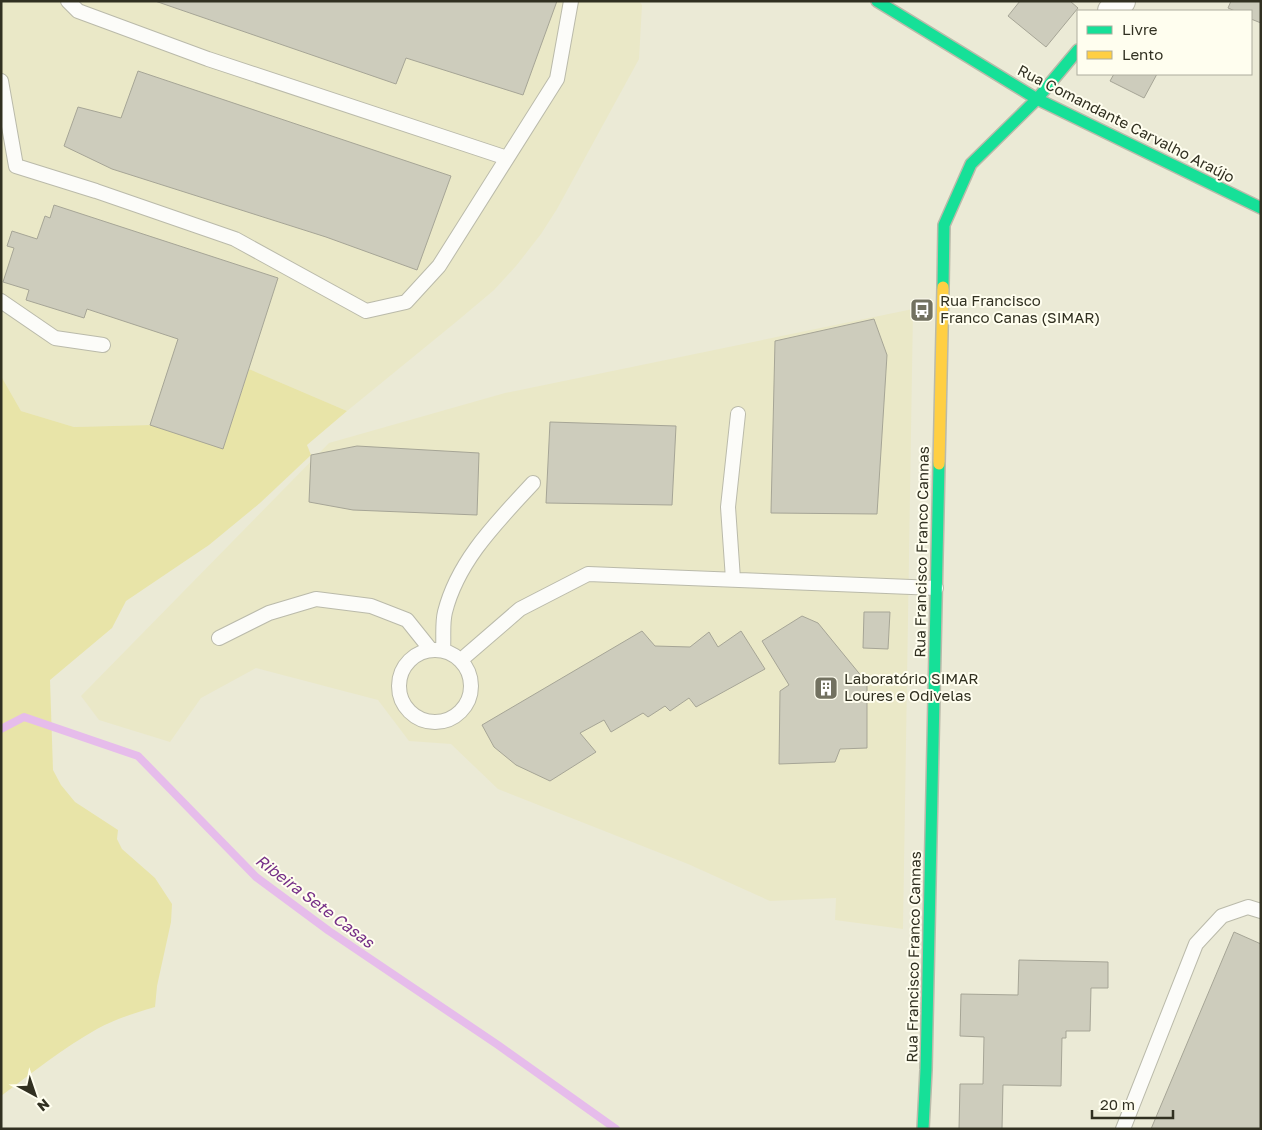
<svg xmlns="http://www.w3.org/2000/svg" width="1262" height="1130" viewBox="0 0 1262 1130" font-family="'Golos Text',sans-serif">
<style>
.built{fill:#eae8c7}
.green{fill:#e8e4a8}
.lines{fill:none;stroke-linecap:round;stroke-linejoin:round}
.stream{stroke:#e6bceb;stroke-width:8}
.building{fill:#cdccbc;stroke:#a6a596}
.lane-casing{stroke:#babaaa;stroke-width:16}
.street-casing{stroke:#babaaa;stroke-width:30}
.fast-casing{stroke:#babaaa;stroke-width:14}
.slow-casing{stroke:#babaaa;stroke-width:14}
.lane{stroke:#fcfcf9;stroke-width:14}
.street{stroke:#fcfcf9;stroke-width:28}
.fast{stroke:#16e098;stroke-width:11}
.slow{stroke:#ffcf43;stroke-width:11}
.labels{text-anchor:middle;stroke-width:4;stroke-linejoin:round;paint-order:stroke}
.street-label{font-size:15px;fill:#313021;stroke:#fffeef}
.poi-label{font-size:15px;fill:#313021;stroke:#fffeef;text-anchor:start}
.water-label{font-size:16px;font-style:italic;fill:#763088;stroke:#fffeef}
</style>
<rect width="100%" height="100%" fill="#ebead6"/>
<!-- built -->
<path class="built" d="M 1,1 L 639,1 L 642,5 L 639,59 L 557,209 L 541,234 L 516,266 L 494,290 L 456,322 L 347,411 L 249,369 L 223,449 L 150,425 L 74,427 L 21,411 L 1,376 Z
M 913,309 L 903,929 L 835,920 L 836,898 L 770,901 L 688,864 L 498,789 L 451,744 L 409,741 L 378,700 L 256,668 L 201,698 L 170,742 L 99,720 L 81,696 L 329,443 L 505,393 Z"/>
<!-- green -->
<path class="green" d="M 249,369 L 347,411 L 307,445 L 311,455 L 260,503 L 209,545 L 126,601 L 112,628 L 50,680 L 53,770 L 61,785 L 75,802 L 118,830 L 117,839 L 122,849 L 155,878 L 172,904 L 171,922 L 157,986 L 155,1007 C 135,1013 115,1019 97,1029 C 63,1048 32,1073 1,1096 L 1,376 L 21,411 L 74,427 L 150,425 L 223,448 Z"/>
<g class="lines">
<!-- stream -->
<path class="stream" d="M 1,729 L 24,717 L 138,756 L 256,877 L 329,931 L 498,1045 L 616,1129"/>
</g>
<!-- building -->
<path class="building" d="M 155,1 L 557,1 L 523,95 L 406,58 L 396,84 Z
M 1020,1 L 1070,1 L 1078,8 L 1046,47 L 1008,16 Z
M 1231,1 L 1261,1 L 1261,23 L 1251,19 L 1251,11 L 1235,11 L 1228,8 Z
M 138,71 L 451,176 L 417,270 L 326,237 L 112,169 L 64,146 L 78,107 L 121,118 Z
M 1114,74 L 1157,74 L 1144,98 L 1110,81 Z
M 54,205 L 278,278 L 223,449 L 150,425 L 178,339 L 87,309 L 84,318 L 26,300 L 29,290 L 3,282 L 14,248 L 7,246 L 12,231 L 37,239 L 45,216 L 50,218 Z
M 874,319 L 887,355 L 877,514 L 771,513 L 775,341 Z
M 550,422 L 676,426 L 672,505 L 546,503 Z
M 357,446 L 479,453 L 477,515 L 353,510 L 309,502 L 311,455 Z
M 864,612 L 890,612 L 888,649 L 863,648 Z
M 802,616 L 818,623 L 867,683 L 867,748 L 840,749 L 835,762 L 779,764 L 780,691 L 789,685 L 762,641 Z
M 642,631 L 655,646 L 690,647 L 709,632 L 718,647 L 741,631 L 765,669 L 696,707 L 689,698 L 670,711 L 665,706 L 648,717 L 643,713 L 611,732 L 604,720 L 580,733 L 596,752 L 550,781 L 516,765 L 494,747 L 482,725 Z
M 1234,932 L 1261,944 L 1261,1129 L 1151,1129 Z
M 1019,960 L 1108,962 L 1108,988 L 1091,988 L 1090,1031 L 1066,1031 L 1066,1038 L 1062,1038 L 1061,1086 L 1003,1085 L 1002,1129 L 959,1129 L 960,1084 L 983,1084 L 984,1037 L 960,1036 L 961,994 L 1018,995 Z"/>
<g class="lines">
<!-- lane casing -->
<g class="lane-casing">
<path id="lane" d="M 68,1 L 78,11 L 208,59 L 507,158
M 1,81 L 16,166 L 96,191 L 235,239 L 366,311 L 406,302 L 439,266 L 557,79 L 571,1
M 1,301 L 55,338 L 103,345
M 733,579 L 728,507 L 738,414
M 219,638 L 269,613 L 316,599 L 371,606 L 407,620 L 431,650
M399 686a36 36 0 1 1 72 0a36 36 0 1 1-72 0Z
M 443,650 C 444,638 442,624 445,612 C 458,560 498,521 533,483
M 461,660 L 520,609 L 588,574 L 936,588
M 1123,1129 L 1196,944 L 1222,916 L 1248,907 L 1261,911"/>
</g>
<!-- street casing -->
<g class="street-casing">
<path id="street" d="M 1112,11 L 1121,1"/>
</g>
<!-- fast casing -->
<g class="fast-casing">
<path id="fast" d="M 877,1 L 1037,99 L 1261,208
M 943,287 L 944,225 L 971,164 L 1037,99 L 1078,50
M 923,1129 L 926,1070 L 939,464"/>
</g>
<!-- slow casing -->
<g class="slow-casing">
<path id="slow" d="M 939,464 L 943,287"/>
</g>
<!-- lane -->
<use href="#lane" class="lane"/>
<!-- street -->
<use href="#street" class="street"/>
<!-- fast -->
<use href="#fast" class="fast"/>
<!-- slow -->
<use href="#slow" class="slow"/>
</g>
<!-- icons -->
<defs>
<g id="bus-square" transform="scale(1.25)"><rect x="-9" y="-9" width="18" height="18" rx="4" fill="#727160" stroke="#fffeef"/><path d="M-5-6H5V4H4V6H2V4H-2V6H-4V4H-5ZM-3.5-4V0h7V-4ZM-3.5 1.2v1.5H-2V1.2ZM2 1.2v1.5H3.5V1.2Z" fill="#fff"/></g>
<g id="building-square" transform="scale(1.25)"><rect x="-9" y="-9" width="18" height="18" rx="4" fill="#727160" stroke="#fffeef"/><path d="M-4-6H4V6H1V3H-1V6H-4ZM-2.5-4.3h1.7v1.8h-1.7ZM.8-4.3h1.7v1.8H.8ZM-2.5-1h1.7V.8h-1.7ZM.8-1h1.7V.8H.8Z" fill="#fff"/></g>
</defs>
<g fill-rule="evenodd">
<use href="#bus-square" x="922" y="310"/>
<use href="#building-square" x="826" y="688"/>
</g>
<g class="labels">
<!-- street labels -->
<g class="street-label">
<text transform="translate(1126 124) rotate(27)" y="5">Rua Comandante Carvalho Araújo</text>
<text transform="translate(922 552) rotate(-89)" y="5">Rua Francisco Franco Cannas</text>
<text transform="translate(914 957) rotate(-89)" y="5">Rua Francisco Franco Cannas</text>
</g>
<!-- poi labels -->
<g class="poi-label">
<text x="940" y="306">Rua Francisco<tspan x="940" dy="17">Franco Canas (SIMAR)</tspan></text>
<text x="844" y="684">Laboratório SIMAR<tspan x="844" dy="17">Loures e Odivelas</tspan></text>
</g>
<!-- water labels -->
<g class="water-label">
<text transform="translate(315 901) rotate(37)" y="6">Ribeira Sete Casas</text>
</g>
</g>
<!-- border -->
<rect width="1262" height="1130" fill="none" stroke="#313021" stroke-width="5"/>
<!-- legend -->
<rect x="1077" y="10" width="175" height="65" fill="#fffeef" stroke="#adac9d"/>
<rect x="1087" y="26" width="25" height="8" fill="#16e098" stroke="#adac9d"/>
<text x="1122" y="35" font-size="15" fill="#313021">Livre</text>
<rect x="1087" y="51" width="25" height="8" fill="#ffcf43" stroke="#adac9d"/>
<text x="1122" y="60" font-size="15" fill="#313021">Lento</text>
<!-- north arrow -->
<g transform="translate(35 1095) rotate(140)" stroke="#fffeef" stroke-width="4" paint-order="stroke">
<path d="M0-4L9 19L0 12L-9 19Z" fill="#313021"/>
<text y="-8" font-size="14" font-weight="bold" text-anchor="middle" fill="#313021">N</text>
</g>
<!-- scale -->
<path d="M1092 1110v8h81v-8" fill="none" stroke="#313021" stroke-width="2.5"/>
<text x="1100" y="1110" font-size="15" fill="#313021" stroke="#fffeef" stroke-width="4" paint-order="stroke">20 m</text>
</svg>
